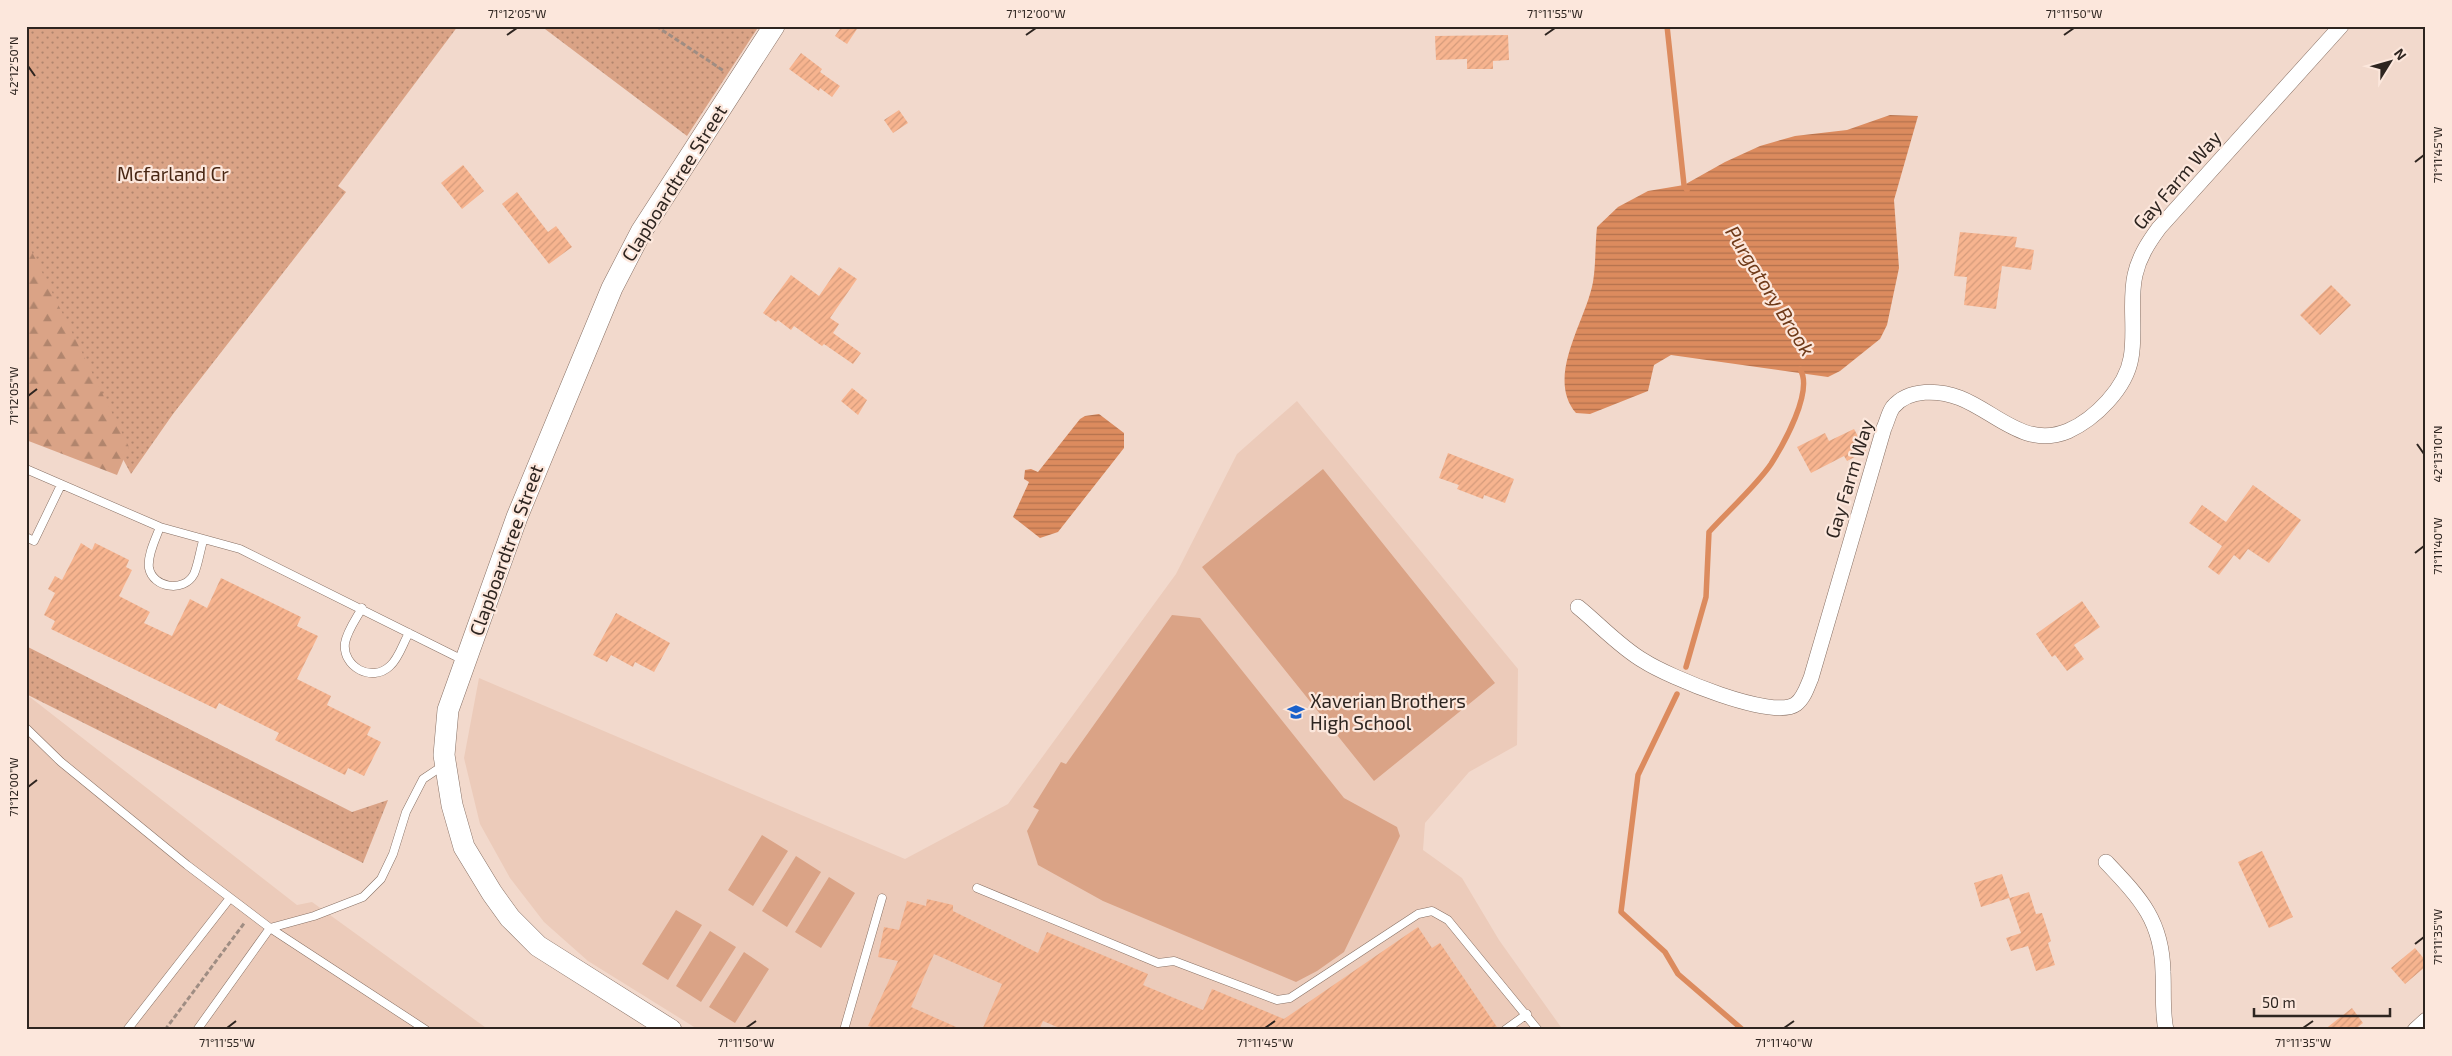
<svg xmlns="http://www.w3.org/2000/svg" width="2452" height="1056" viewBox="0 0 2452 1056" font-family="'Exo 2',sans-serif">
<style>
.built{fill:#eccbba}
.green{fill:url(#green-dots)}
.forest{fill:url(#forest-firs)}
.pitch{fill:#daa386}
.water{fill:url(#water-rules)}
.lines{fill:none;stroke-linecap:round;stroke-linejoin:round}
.stream{stroke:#dc8b5e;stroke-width:5.5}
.building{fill:url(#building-hatch)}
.lane-casing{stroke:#877064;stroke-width:9}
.street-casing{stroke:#877064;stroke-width:16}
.secondary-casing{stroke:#877064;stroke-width:22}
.path{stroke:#9f8d83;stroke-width:3;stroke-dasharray:5 2.5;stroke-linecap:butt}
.lane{stroke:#fff;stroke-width:8}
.street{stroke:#fff;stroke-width:15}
.secondary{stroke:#fff;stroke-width:21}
.ticks{fill:none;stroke:#2e2520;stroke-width:2}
.labels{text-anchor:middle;stroke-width:4.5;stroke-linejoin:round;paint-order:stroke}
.park-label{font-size:19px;fill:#482714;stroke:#fce7dc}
.street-label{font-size:19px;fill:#2e2520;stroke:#fce7dc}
.poi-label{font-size:19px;fill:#2e2520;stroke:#fce7dc;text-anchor:start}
.water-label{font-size:20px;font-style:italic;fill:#6f3a19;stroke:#fce7dc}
.neatline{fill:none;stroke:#2e2520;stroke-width:2}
.ticks-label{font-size:12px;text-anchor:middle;fill:#2e2520}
</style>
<defs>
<pattern id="green-dots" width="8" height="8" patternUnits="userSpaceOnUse" patternTransform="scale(1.25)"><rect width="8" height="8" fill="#daa386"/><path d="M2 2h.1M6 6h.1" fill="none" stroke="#b1856d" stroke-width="1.8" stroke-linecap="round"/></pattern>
<pattern id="forest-firs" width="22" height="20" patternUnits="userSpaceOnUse" patternTransform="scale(1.25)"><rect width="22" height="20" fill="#daa386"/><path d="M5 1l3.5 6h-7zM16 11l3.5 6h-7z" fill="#b1856d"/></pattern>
<pattern id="water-rules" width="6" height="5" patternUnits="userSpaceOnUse" patternTransform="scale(1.25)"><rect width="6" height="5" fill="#dc8b5e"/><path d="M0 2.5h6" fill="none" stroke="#b3714d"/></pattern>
<pattern id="building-hatch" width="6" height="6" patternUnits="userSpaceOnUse" patternTransform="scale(1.25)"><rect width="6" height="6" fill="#f7b48f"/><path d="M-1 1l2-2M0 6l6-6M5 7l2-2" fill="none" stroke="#d49b7b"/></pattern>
</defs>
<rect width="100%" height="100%" fill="#f2d9cc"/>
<!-- built -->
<path class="built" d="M 1297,401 L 1518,669 L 1517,745 L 1469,772 L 1425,823 L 1423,850 L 1462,878 L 1499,940 L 1563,1030 L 699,1030 L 588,961 L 544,922 L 510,878 L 480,824 L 464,758 L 479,678 L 905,859 L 1008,804 L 1176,574 L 1237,454 Z
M 26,694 L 297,905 L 312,902 L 489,1030 L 26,1030 Z"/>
<!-- green -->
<path class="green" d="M 26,26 L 458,26 L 338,186 L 346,192 L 173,414 L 131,474 L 26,279 Z
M 541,26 L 759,26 L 687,136 Z
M 26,646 L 352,812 L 388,800 L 363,863 L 26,694 Z"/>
<!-- forest -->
<path class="forest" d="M 26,240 L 129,447 L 117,475 L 26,440 Z"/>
<!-- pitch -->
<path class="pitch" d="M 1323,469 L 1495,683 L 1374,781 L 1202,567 Z
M 1172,615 L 1200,618 L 1344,798 L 1397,827 L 1400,836 L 1344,952 L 1317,971 L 1296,982 L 1103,901 L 1038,865 L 1027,831 L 1039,810 L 1033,807 L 1061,762 L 1066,764 Z
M 762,835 L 788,851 L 753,906 L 728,890 Z
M 796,856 L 821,872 L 787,927 L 762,911 Z
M 829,877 L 855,893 L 821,948 L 795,932 Z
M 676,910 L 702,925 L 668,980 L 642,964 Z
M 710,931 L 736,947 L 701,1002 L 676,986 Z
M 744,952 L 769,969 L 735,1023 L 709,1007 Z"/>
<!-- water -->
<path class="water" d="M 1890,115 L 1918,116 L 1894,200 L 1899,268 L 1887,325 L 1880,339 L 1840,371 L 1828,377 L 1671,355 L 1654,365 L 1648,391 L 1590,414 L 1576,413 C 1545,377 1586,321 1593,282 C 1596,264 1595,245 1597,227 L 1618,207 L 1648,191 L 1684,185 L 1725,162 L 1760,146 L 1795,136 L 1847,130 Z
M 1099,414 L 1124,433 L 1124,448 L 1058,532 L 1040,538 L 1013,517 L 1029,482 L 1024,479 L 1025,470 L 1031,469 L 1038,472 L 1080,419 L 1085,416 Z"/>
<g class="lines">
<!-- stream -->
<path class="stream" d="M 1667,26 L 1684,185 L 1687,190
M 1686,667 L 1706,597 L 1709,532 C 1726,513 1757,485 1771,464 C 1783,445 1814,391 1800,369
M 1677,694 L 1638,775 L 1621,912 L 1665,952 L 1678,974 L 1743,1030"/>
</g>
<!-- building -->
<path class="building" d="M 842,26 L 859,26 L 847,44 L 835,36 Z
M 1508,35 L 1509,60 L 1493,61 L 1493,69 L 1467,69 L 1467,59 L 1436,60 L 1435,36 Z
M 801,53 L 822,69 L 820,72 L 840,86 L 832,97 L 820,88 L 819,91 L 789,69 Z
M 899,110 L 908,123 L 893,133 L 884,120 Z
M 463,165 L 484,191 L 462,209 L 441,183 Z
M 517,192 L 548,232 L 556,226 L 572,247 L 549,264 L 502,204 Z
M 1960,232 L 2017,237 L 2015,247 L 2034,250 L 2031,270 L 2002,266 L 1996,309 L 1964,305 L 1967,277 L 1954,276 Z
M 839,267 L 857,279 L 830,318 L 839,324 L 833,333 L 861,353 L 853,364 L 824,344 L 822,346 L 794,326 L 791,330 L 778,320 L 776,322 L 763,313 L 791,275 L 819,296 Z
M 2331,285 L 2351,305 L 2320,335 L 2300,315 Z
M 852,388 L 867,400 L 858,415 L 841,401 Z
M 1854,429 L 1866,451 L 1847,461 L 1844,456 L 1811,473 L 1797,447 L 1825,433 L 1829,441 Z
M 1448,453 L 1514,479 L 1505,503 L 1484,495 L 1483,499 L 1457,489 L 1459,485 L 1439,478 Z
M 2253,485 L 2301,520 L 2269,563 L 2248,549 L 2240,560 L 2234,555 L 2219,575 L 2208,567 L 2222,546 L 2189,523 L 2202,505 L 2226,522 Z
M 81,543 L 92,550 L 95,543 L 129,560 L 126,567 L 132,570 L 119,596 L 150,612 L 144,623 L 172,636 L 190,599 L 207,608 L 221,578 L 301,617 L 297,626 L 318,636 L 297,679 L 331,696 L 327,705 L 371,727 L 367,735 L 381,742 L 364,776 L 348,768 L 345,775 L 275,740 L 279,733 L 219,703 L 216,709 L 51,629 L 55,621 L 44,615 L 55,593 L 48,589 L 55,576 L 62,580 Z
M 2082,601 L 2100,627 L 2074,645 L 2084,659 L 2067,671 L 2055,655 L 2052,657 L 2036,634 Z
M 616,613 L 670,643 L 654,672 L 635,662 L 633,667 L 611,655 L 607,662 L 593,655 Z
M 2262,851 L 2293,917 L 2269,928 L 2238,862 Z
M 2002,874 L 2010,898 L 2029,892 L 2036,914 L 2042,913 L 2051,941 L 2048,943 L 2055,965 L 2036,971 L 2028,946 L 2011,951 L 2006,938 L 2021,933 L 2009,898 L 1981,907 L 1974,883 Z
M 927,899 L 953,905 L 953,911 L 1038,953 L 1047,932 L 1148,974 L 1143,985 L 1203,1010 L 1212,989 L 1284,1019 L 1418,927 L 1432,948 L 1440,943 L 1499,1030 L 1064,1030 L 1043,1021 L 1039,1030 L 982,1030 L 1002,984 L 934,954 L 911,1007 L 963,1030 L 872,1030 L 872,1027 L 868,1026 L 898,961 L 878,957 L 884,927 L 899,930 L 907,901 L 926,906 Z
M 2415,948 L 2426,961 L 2426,966 L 2405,984 L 2391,968 Z
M 2352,1008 L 2363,1023 L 2354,1030 L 2324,1030 Z"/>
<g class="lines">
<!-- lane casing -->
<g class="lane-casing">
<path id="lane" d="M 26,469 L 160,527 L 240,549 L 463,660
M 160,527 C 156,538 147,555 149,568 C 153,588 184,593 194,574 C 198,565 200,551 203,541
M 26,537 L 34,541 L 61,485
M 362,608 C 356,619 347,631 345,643 C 342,667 372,683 390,666 C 399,658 403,643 409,633
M 26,728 L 61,762 L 187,865 L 270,928 L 426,1030
M 977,888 L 1158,963 L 1174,961 L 1277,1000 L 1290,998 L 1418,914 L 1432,911 L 1448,920 L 1538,1030
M 127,1030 L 230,898
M 197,1030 L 270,928 L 314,916 L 363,897 L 381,879 L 393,854 L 406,812 L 423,779 L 444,765
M 844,1030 L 882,898
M 1505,1030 L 1527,1014"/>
</g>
<!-- street casing -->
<g class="street-casing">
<path id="street" d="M 1578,607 C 1599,624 1621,648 1644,661 C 1667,676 1773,721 1796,704 C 1804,698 1807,687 1811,678 L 1884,428 C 1887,422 1889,412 1893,407 C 1909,388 1939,390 1960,398 C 1996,412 2025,449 2068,431 C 2095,419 2126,388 2131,358 C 2136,331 2129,302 2135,275 C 2139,257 2148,243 2159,228 L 2341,26
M 2106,862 C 2140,898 2162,920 2163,972 C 2164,990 2162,1012 2166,1030
M 2415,1030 L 2426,1020"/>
</g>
<!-- secondary casing -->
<g class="secondary-casing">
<path id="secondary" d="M 671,1030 L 538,946 L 510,918 L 492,893 L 464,847 L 452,805 L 444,755 L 448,710 L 517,517 L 612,288 L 641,232 L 774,26"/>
</g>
<!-- path -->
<path class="path" d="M 656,26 L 724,71
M 165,1030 L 245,922"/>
<!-- lane -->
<use href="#lane" class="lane"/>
<!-- street -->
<use href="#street" class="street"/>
<!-- secondary -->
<use href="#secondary" class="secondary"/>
</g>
<!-- ticks -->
<path class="ticks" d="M 507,35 L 517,28M 1026,35 L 1036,28M 1545,35 L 1555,28M 2064,35 L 2074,28M 28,66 L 35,76M 2415,162 L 2424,155M 28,396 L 37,389M 2417,444 L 2424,454M 2415,553 L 2424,546M 28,787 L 37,780M 2415,944 L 2424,937M 227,1028 L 236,1021M 746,1028 L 756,1021M 1265,1028 L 1275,1021M 1784,1028 L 1794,1021M 2303,1028 L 2313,1021"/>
<!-- icons -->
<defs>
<g id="school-bare" transform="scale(1.35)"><path d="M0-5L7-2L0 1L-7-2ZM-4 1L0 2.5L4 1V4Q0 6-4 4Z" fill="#1960cb" stroke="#fce7dc" stroke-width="2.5" paint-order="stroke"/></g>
</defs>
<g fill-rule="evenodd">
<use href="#school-bare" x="1296" y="712"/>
</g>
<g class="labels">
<!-- park labels -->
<g class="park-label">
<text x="173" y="181">Mcfarland Cr</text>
</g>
<!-- street labels -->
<g class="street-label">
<text transform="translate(2177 180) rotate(-49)" y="7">Gay Farm Way</text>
<text transform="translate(674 183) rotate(-58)" y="7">Clapboardtree Street</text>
<text transform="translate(1849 479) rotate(-73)" y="7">Gay Farm Way</text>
<text transform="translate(506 550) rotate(-70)" y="7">Clapboardtree Street</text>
</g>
<!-- poi labels -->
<g class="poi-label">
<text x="1310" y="708">Xaverian Brothers<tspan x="1310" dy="22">High School</tspan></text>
</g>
<!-- water labels -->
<g class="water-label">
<text transform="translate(1770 291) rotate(58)" y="7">Purgatory Brook</text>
</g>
</g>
<!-- border -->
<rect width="2452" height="1056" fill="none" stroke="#fce7dc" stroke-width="55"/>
<!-- north arrow -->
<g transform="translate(2390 62) rotate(53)" stroke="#fce7dc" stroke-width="4" paint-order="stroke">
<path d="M0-4L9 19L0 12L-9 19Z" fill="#2e2520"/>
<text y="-8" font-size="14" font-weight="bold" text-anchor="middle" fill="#2e2520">N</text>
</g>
<!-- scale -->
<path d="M2254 1008v8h136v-8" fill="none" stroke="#2e2520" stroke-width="2.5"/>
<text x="2262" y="1008" font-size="15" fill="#2e2520" stroke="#fce7dc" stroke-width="4" paint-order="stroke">50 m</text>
<rect x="28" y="28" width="2396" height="1000" class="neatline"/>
<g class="ticks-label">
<text x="517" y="18">71°12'05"W</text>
<text x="1036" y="18">71°12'00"W</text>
<text x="1555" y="18">71°11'55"W</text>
<text x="2074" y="18">71°11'50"W</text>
<text transform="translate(14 66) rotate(-90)" y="4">42°12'50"N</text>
<text transform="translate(2438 155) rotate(-90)" y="4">71°11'45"W</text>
<text transform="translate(14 396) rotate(-90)" y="4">71°12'05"W</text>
<text transform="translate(2438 454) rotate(-90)" y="4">42°13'10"N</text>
<text transform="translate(2438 546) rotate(-90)" y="4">71°11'40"W</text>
<text transform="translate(14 787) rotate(-90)" y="4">71°12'00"W</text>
<text transform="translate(2438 937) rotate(-90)" y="4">71°11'35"W</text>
<text x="227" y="1047">71°11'55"W</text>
<text x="746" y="1047">71°11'50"W</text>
<text x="1265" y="1047">71°11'45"W</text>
<text x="1784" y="1047">71°11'40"W</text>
<text x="2303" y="1047">71°11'35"W</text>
</g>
</svg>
